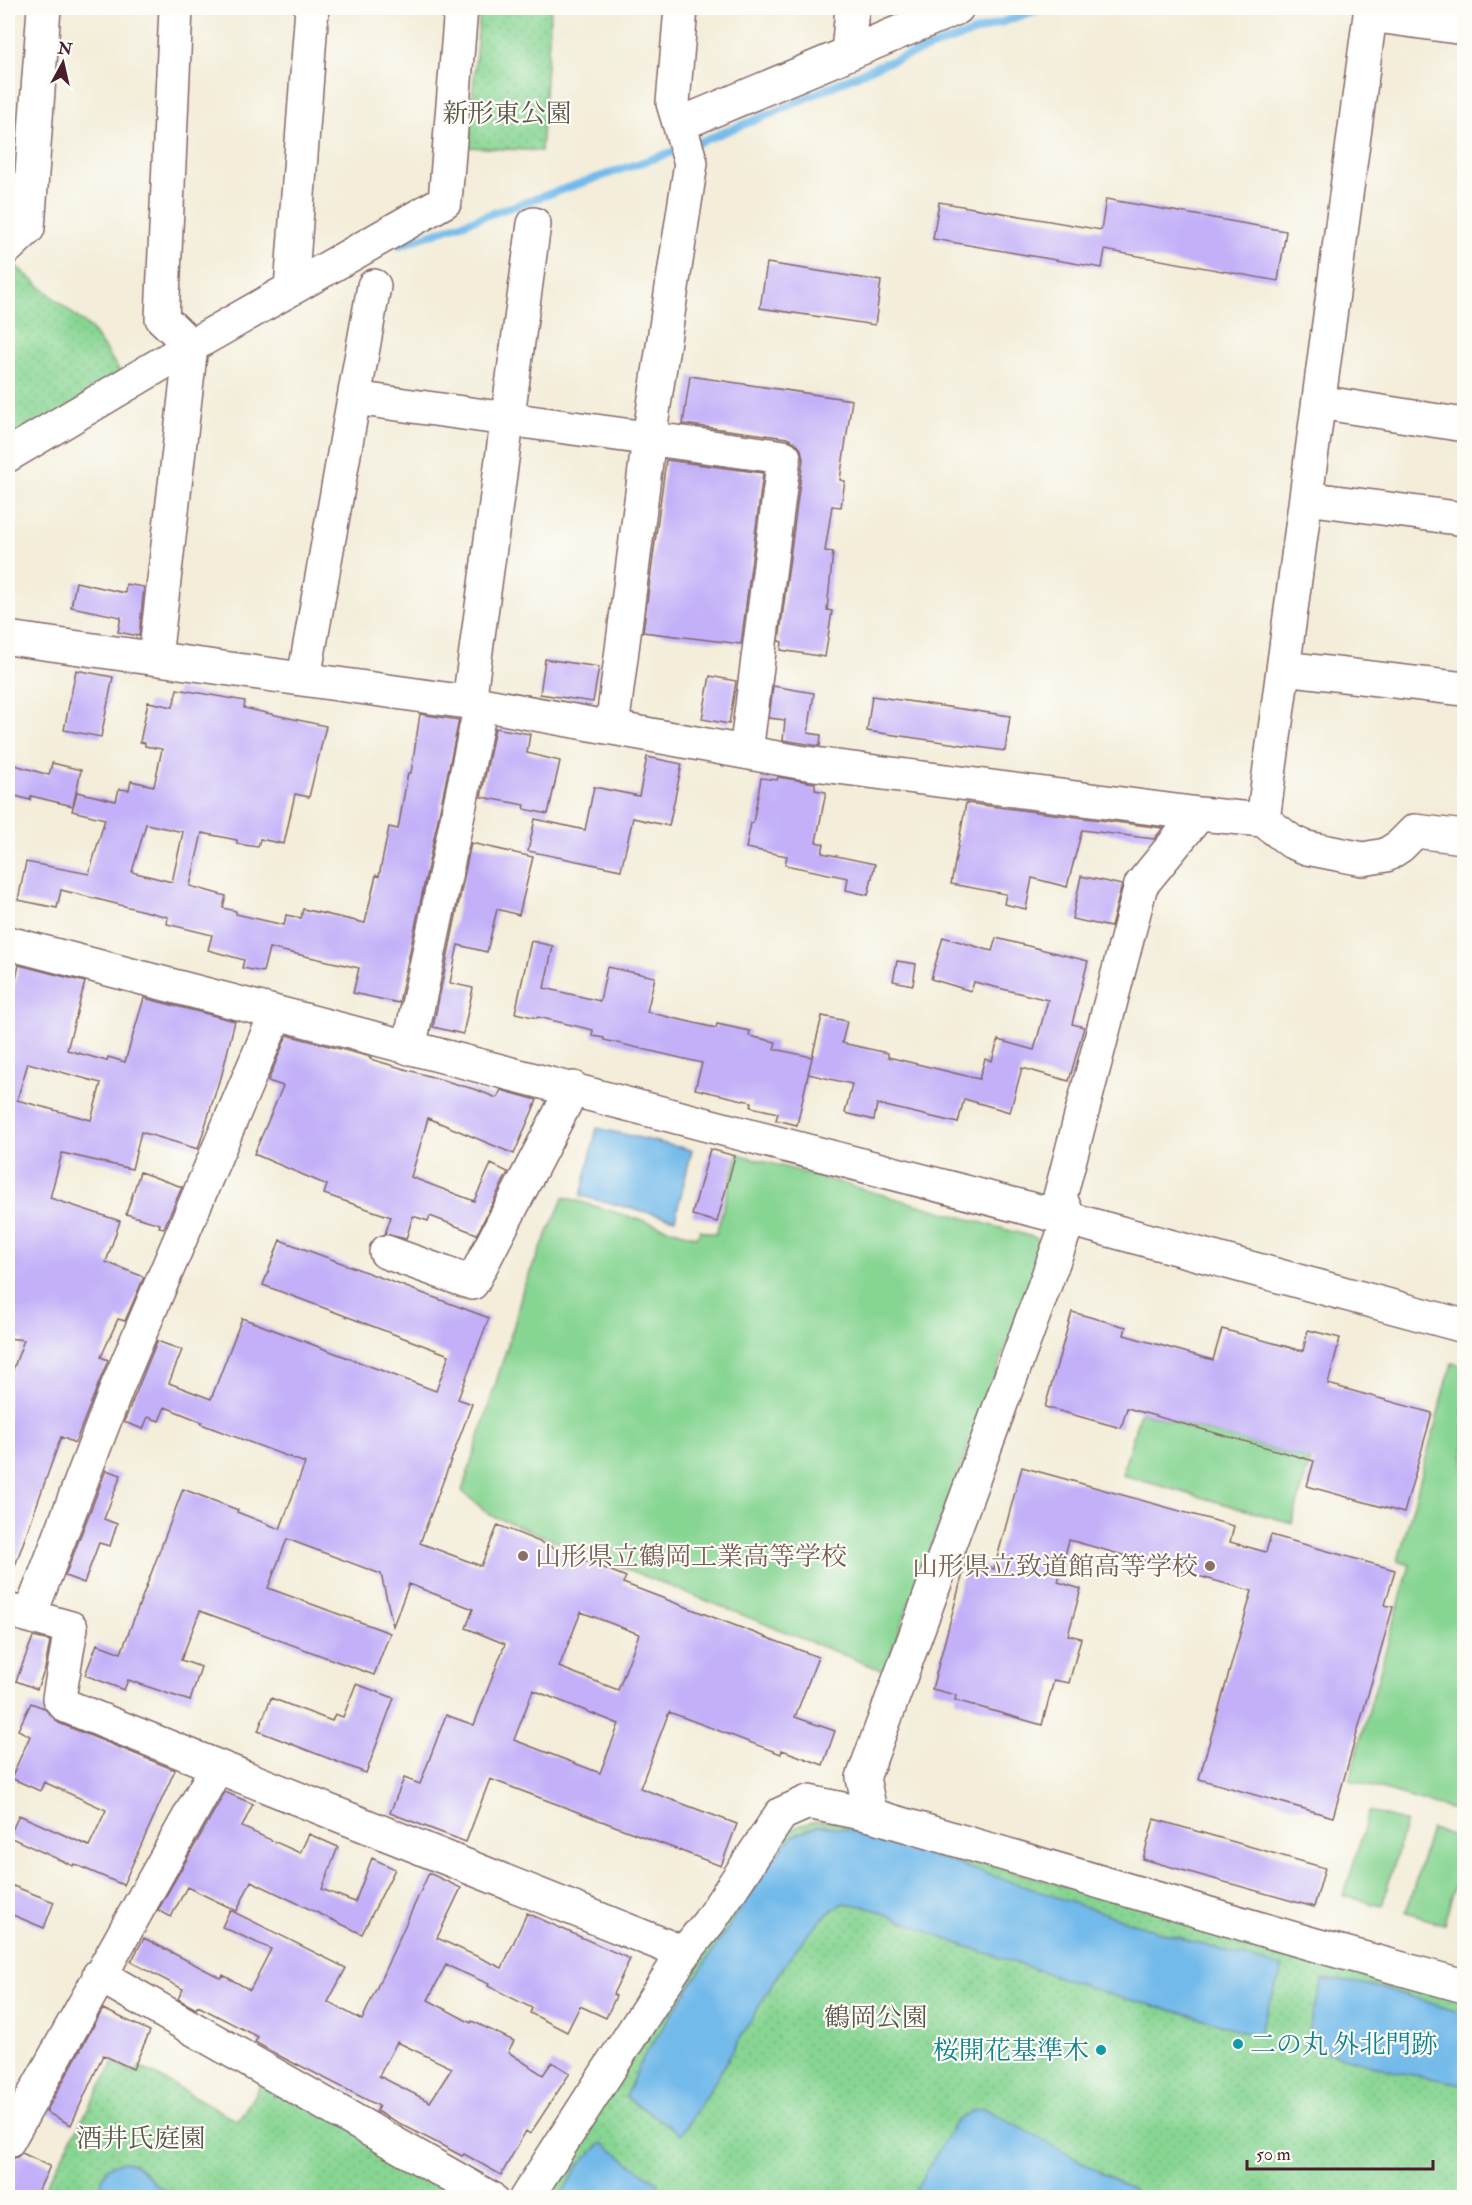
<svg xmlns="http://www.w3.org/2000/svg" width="1472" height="2205" viewBox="0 0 1472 2205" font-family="'IM FELL Double Pica','Noto Serif JP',serif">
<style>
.grass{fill:#87d593;stroke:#687a5f;stroke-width:1.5}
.park{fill:url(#park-dots);stroke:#687a5f;stroke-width:1.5}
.water{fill:#72baea;stroke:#5e6c8a;stroke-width:1.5}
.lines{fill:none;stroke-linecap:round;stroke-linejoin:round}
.stream{stroke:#72baea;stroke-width:8}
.building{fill:#c3b0f8;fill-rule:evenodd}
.minor-casing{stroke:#856768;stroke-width:36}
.minor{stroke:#fff;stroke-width:33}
.education-dot{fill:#8d6e63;stroke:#fdfcf7;stroke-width:2}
.culture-dot{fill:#0f9aa8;stroke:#fdfcf7;stroke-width:2}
.labels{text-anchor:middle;stroke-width:4.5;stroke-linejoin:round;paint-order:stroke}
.park-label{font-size:26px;fill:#5c564a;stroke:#fdfcf7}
.education-label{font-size:26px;fill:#785e54;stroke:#fdfcf7;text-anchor:start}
.culture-label{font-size:26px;fill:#0d838f;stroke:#fdfcf7;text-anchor:start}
</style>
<defs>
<pattern id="park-dots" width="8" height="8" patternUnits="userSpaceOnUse" patternTransform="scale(1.5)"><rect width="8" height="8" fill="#87d593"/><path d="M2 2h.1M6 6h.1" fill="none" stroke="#76b67f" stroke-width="1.8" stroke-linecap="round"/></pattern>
</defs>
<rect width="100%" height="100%" fill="#fdfcf7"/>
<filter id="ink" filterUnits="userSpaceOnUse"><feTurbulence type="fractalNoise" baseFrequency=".0167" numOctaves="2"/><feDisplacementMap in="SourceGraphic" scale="12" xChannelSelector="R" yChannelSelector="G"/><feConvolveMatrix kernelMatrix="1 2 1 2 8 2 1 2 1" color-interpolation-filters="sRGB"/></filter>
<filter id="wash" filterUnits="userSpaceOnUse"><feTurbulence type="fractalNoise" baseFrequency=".008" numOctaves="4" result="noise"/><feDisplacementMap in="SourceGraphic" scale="24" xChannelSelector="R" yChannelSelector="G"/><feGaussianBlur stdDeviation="1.35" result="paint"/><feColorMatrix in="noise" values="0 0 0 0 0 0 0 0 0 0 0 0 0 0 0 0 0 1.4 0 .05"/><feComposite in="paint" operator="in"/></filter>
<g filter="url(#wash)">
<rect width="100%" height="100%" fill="#f3edd9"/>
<!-- grass -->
<path class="grass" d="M 738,1154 L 1036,1238 L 1043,1249 L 884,1671 L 490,1515 L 462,1491 L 514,1325 L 523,1288 L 564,1197 L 697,1237 L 700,1230 L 716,1234 Z
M 1452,1363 L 1464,1366 L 1464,1813 L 1349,1780 L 1410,1565 L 1398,1561 Z
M 1140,1412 L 1310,1460 L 1292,1523 L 1122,1475 Z
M 1369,1811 L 1406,1822 L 1382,1906 L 1344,1896 Z
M 1431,1829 L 1464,1839 L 1464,1853 L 1444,1924 L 1406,1913 Z"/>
<!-- park -->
<path class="park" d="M 480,8 L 551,8 L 541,151 L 468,147 Z
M 16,266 L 91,329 L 129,384 L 25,445 L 8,424 L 8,273 Z
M 816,1821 L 832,1821 L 1464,1997 L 1464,2197 L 539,2198 L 781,1837 L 798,1826 Z
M 114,2062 L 135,2073 L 139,2066 L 238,2121 L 266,2076 L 479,2198 L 39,2198 Z"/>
<!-- water -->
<path class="water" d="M 597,1128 L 692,1150 L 675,1219 L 581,1196 Z
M 818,1825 L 852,1830 L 877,1837 L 1160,1932 L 1283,1968 L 1258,2036 L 1195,2016 L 1118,1997 L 959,1944 L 868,1907 L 844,1903 C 804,1921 753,2017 730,2056 C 714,2083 698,2109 681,2134 L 625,2097 L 643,2058 L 775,1856 L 793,1836 Z
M 1323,1980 C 1370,1980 1419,2000 1464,2014 L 1464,2084 L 1396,2072 L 1304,2046 Z
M 984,2108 L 1133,2190 L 1131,2197 L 912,2197 L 954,2124 C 963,2115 970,2110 984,2108 Z
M 602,2143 L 658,2183 L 651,2197 L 560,2197 L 578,2166 Z
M 123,2161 C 145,2163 148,2182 162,2189 C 170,2193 178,2191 185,2197 L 100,2197 L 102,2179 L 108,2167 Z"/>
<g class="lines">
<!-- stream -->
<path class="stream" d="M 692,145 L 775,112 L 877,66 L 1043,8
M 400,245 L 678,150
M 8,474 L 22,465"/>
</g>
<g id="blocks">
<!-- building -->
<path class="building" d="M 1106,199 L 1286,231 L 1278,281 L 1105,250 L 1102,268 L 933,239 L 939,202 L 1101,230 Z
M 767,263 L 881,281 L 875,325 L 760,308 Z
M 690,376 L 852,400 L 840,480 L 845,481 L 841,507 L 832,506 L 825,551 L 833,552 L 827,610 L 832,611 L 825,657 L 781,650 L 782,642 L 779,641 L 803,459 L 801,449 L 795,442 L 787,438 L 683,424 Z
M 666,460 L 763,473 L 741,644 L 643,632 Z
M 76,582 L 125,593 L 126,584 L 144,587 L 139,636 L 118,632 L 121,617 L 71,607 Z
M 545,659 L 599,667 L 593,702 L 540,694 Z
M 76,670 L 113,677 L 101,737 L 64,730 Z
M 710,676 L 736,681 L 729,724 L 702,719 Z
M 773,686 L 814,693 L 808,733 L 821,735 L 820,746 L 783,740 L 785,720 L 769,718 Z
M 177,689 L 245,701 L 244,708 L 326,726 L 309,797 L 295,794 L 284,844 L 260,839 L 258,847 L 237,844 L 237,840 L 202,833 L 190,886 L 226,896 L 223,908 L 236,911 L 236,914 L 284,925 L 286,915 L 301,918 L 303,909 L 365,923 L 376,875 L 379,876 L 389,827 L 398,829 L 408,773 L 411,773 L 420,714 L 459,720 L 399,1003 L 353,993 L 359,968 L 269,948 L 263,972 L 242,968 L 244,960 L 208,950 L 212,935 L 167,924 L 168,917 L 61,890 L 57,908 L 18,900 L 26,862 L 89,874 L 105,819 L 72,811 L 77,792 L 116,801 L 119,789 L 129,790 L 131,781 L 154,786 L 162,749 L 145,746 L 145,743 L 140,742 L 148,702 L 173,707 ZM 146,824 L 183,832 L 172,882 L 132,872 Z
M 872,696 L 1010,716 L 1005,751 L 867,731 Z
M 495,728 L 530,734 L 527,753 L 560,761 L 548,814 L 524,809 L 525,805 L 481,797 Z
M 647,757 L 682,764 L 669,826 L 633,818 L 621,870 L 528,851 L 535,819 L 585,830 L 594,787 L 639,796 Z
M 8,763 L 49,775 L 52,763 L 81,770 L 73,806 L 31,796 L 30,800 L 8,794 Z
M 778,777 L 815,783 L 815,790 L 826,792 L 816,842 L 824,844 L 822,853 L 875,864 L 868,895 L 846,890 L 848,878 L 785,865 L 787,856 L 746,848 L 751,823 L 753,823 L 761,778 L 777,780 Z
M 966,803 L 1163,828 L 1154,839 L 1082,830 L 1067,887 L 1032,878 L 1026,909 L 1004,904 L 1006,894 L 951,884 Z
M 471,843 L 533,857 L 519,915 L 497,909 L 487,952 L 458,945 L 450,983 L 473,988 L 463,1034 L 433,1027 Z
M 1081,876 L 1122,885 L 1111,927 L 1072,919 Z
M 943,937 L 992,951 L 996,938 L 1088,961 L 1072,1024 L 1084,1027 L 1069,1081 L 1022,1068 L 1010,1112 L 964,1099 L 958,1123 L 877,1104 L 874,1120 L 845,1113 L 852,1084 L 808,1074 L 822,1016 L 847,1021 L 842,1043 L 888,1053 L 888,1057 L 979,1079 L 985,1059 L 992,1061 L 998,1040 L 1034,1050 L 1048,1000 L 974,982 L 971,991 L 931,979 Z
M 531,941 L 553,946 L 544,988 L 600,1001 L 607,967 L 655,977 L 647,1012 L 716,1028 L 717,1024 L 750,1031 L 749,1036 L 776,1042 L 774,1049 L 812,1057 L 797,1125 L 776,1120 L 778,1113 L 751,1107 L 752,1102 L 695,1089 L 702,1063 L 604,1040 L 604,1038 L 592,1036 L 593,1030 L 538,1017 L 537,1018 L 515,1013 Z
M 897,961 L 916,964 L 913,985 L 893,981 Z
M 19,965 L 85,982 L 67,1050 L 107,1061 L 108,1057 L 125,1062 L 144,998 L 235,1021 L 221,1078 L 220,1078 L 198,1149 L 141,1132 L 132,1169 L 62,1153 L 50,1198 L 120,1221 L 106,1262 L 144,1277 L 125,1321 L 118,1319 L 101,1357 L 108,1360 L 75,1443 L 61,1437 L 10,1580 L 8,1579 L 8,1383 L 24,1340 L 8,1338 L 8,995 L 12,996 ZM 28,1063 L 101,1083 L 91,1120 L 17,1100 Z
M 287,1035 L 371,1057 L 370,1059 L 477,1090 L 497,1098 L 501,1090 L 537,1100 L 514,1154 L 428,1118 L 411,1177 L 474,1201 L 491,1164 L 508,1172 L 477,1234 L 430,1216 L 428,1221 L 413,1216 L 406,1239 L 385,1234 L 391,1217 L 324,1194 L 327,1185 L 254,1154 L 283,1086 L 268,1081 Z
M 710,1149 L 735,1156 L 717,1222 L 692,1215 Z
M 140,1172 L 182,1187 L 164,1228 L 159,1227 L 160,1224 L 126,1214 Z
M 280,1240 L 489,1318 L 458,1399 L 472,1404 L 420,1543 L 481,1566 L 498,1525 L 626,1577 L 623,1583 L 818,1657 L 795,1717 L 835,1731 L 823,1765 L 782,1750 L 781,1754 L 669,1712 L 640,1788 L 737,1824 L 721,1866 L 490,1779 L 466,1842 L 390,1813 L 404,1778 L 420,1784 L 446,1715 L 474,1725 L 505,1644 L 466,1628 L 473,1609 L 409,1584 L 393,1626 L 381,1574 L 287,1539 L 268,1588 L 390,1633 L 374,1675 L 200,1611 L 181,1660 L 201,1667 L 190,1701 L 128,1680 L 124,1690 L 85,1675 L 97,1644 L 121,1653 L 183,1489 L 238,1510 L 237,1512 L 280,1529 L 305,1463 L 201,1424 L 202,1422 L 165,1407 L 159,1421 L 148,1417 L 143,1429 L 124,1422 L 157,1341 L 182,1350 L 169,1383 L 211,1399 L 242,1318 L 436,1391 L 449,1355 L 263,1285 ZM 581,1612 L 639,1634 L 618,1690 L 559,1667 ZM 533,1690 L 619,1724 L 600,1773 L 514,1740 Z
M 1072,1312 L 1126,1327 L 1124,1335 L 1213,1360 L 1222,1329 L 1303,1351 L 1308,1330 L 1340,1338 L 1328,1384 L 1432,1413 L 1404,1513 L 1307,1486 L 1314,1461 L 1127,1408 L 1121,1428 L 1045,1407 Z
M 1022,1467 L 1234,1526 L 1230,1542 L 1266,1552 L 1271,1535 L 1395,1570 L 1385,1605 L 1393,1607 L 1333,1817 L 1199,1779 L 1252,1591 L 1069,1540 L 1058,1582 L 1081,1589 L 1068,1635 L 1081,1638 L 1069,1683 L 1054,1680 L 1042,1725 L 955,1700 L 956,1695 L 932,1689 L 966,1562 L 994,1569 Z
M 106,1470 L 121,1475 L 104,1519 L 117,1524 L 110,1546 L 99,1543 L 84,1583 L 65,1576 Z
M 33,1637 L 50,1641 L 45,1669 L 37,1689 L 16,1681 Z
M 356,1684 L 394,1698 L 366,1773 L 258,1731 L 271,1698 L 332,1721 L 335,1714 L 343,1717 Z
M 31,1703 L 44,1708 L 59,1723 L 175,1770 L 123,1885 L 74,1864 L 73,1866 L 9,1837 L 19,1815 L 89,1846 L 106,1810 L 44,1782 L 40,1791 L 11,1778 L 30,1736 L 18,1730 Z
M 225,1792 L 253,1804 L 242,1827 L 300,1853 L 309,1834 L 338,1847 L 322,1889 L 355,1902 L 372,1858 L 395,1869 L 362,1934 L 251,1881 L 237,1911 L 187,1887 L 171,1917 L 158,1910 Z
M 1154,1819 L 1325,1868 L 1314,1907 L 1143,1859 Z
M 429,1873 L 461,1888 L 437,1938 L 502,1968 L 527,1913 L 630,1959 L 613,1994 L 616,1996 L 606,2018 L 580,2006 L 567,2032 L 530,2013 L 532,2008 L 488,1986 L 489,1984 L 446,1965 L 428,2000 L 471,2023 L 472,2021 L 514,2041 L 508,2052 L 543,2075 L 552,2062 L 570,2073 L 530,2134 L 526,2131 L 501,2175 L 464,2154 L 462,2156 L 376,2111 L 379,2106 L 297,2064 L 297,2065 L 278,2055 L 255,2042 L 258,2037 L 198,2006 L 196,2009 L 178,1999 L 183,1989 L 131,1962 L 144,1938 L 221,1978 L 223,1975 L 250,1990 L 271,1949 L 222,1927 L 230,1910 L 346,1968 L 328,2002 L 362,2020 ZM 397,2042 L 452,2068 L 430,2102 L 379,2076 Z
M 8,1884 L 54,1902 L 44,1928 L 8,1913 Z
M 103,2009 L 150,2031 L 133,2069 L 103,2055 L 71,2125 L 46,2112 Z
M 22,2153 L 50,2166 L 35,2198 L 8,2198 L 8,2160 L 17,2157 Z"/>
</g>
</g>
<g filter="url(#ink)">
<use href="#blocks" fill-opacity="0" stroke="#856768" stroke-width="1.5"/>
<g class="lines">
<!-- minor casing -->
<g class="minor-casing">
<path id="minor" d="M 848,53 L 852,8
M 680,124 L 957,8
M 8,247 L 28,228 L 44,8
M 291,289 L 312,8
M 354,398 L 784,457 L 746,752
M 1319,402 L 1464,425
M 8,455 L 191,346 L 445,201 L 461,8
M 1306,498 L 1464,519
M 8,638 L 481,704 L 799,762 L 1199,814 L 1263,820 L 1292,842 L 1307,848 L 1363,859 L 1386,855 L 1400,846 L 1415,831 L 1464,837
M 155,658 L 191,346 L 162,318 L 176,8
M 1284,668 L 1464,689
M 304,678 L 374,286
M 469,702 L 534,224
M 612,728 L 649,438 L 691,163 L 673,103 L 681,8
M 1263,820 L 1370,15 L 1464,28
M 8,943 L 1069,1219 L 1464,1326
M 409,1048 L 481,704
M 386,1252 L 472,1283 L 573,1088
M 8,1610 L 71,1628 L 59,1698 L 66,1706 L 684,1953
M 30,1615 L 118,1385 L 276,1014
M 871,1815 L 863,1778 L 1069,1219 L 1060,1197 L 1141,885 L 1199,814
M 99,1975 L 490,2198
M 8,2141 L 217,1767
M 526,2198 L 684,1953 L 709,1922 L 781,1814 L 808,1802 L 871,1815 L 1312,1944 L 1464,1986"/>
</g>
<!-- minor -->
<use href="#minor" class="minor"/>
</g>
</g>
<!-- markers -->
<g class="education-dot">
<circle cx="523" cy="1556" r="6"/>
<circle cx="1210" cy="1566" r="6"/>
</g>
<g class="culture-dot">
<circle cx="1238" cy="2044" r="6"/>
<circle cx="1101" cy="2050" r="6"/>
</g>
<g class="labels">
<!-- park labels -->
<g class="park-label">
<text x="507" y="122">新形東公園</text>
<text x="876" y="2026">鶴岡公園</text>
<text x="141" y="2147">酒井氏庭園</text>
</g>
<!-- education labels -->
<g class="education-label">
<text x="535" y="1565">山形県立鶴岡工業高等学校</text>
<text x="1198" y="1575" text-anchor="end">山形県立致道館高等学校</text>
</g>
<!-- culture labels -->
<g class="culture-label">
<text x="1250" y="2053">二の丸 外北門跡</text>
<text x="1089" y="2059" text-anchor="end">桜開花基準木</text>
</g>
</g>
<!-- margin -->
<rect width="1472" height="2205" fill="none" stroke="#fdfcf7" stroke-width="30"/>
<!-- north arrow -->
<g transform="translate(63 63) rotate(8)" stroke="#fdfcf7" stroke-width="4.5" paint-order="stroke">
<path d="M0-4.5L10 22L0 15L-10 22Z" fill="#4a1f2b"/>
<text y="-9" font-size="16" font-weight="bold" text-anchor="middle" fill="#4a1f2b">N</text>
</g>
<!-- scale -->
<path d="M1247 2160v9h186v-9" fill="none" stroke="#4a1f2b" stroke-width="3"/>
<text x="1256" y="2160" font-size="18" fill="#4a1f2b" stroke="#fdfcf7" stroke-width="4.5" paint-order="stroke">50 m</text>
</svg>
